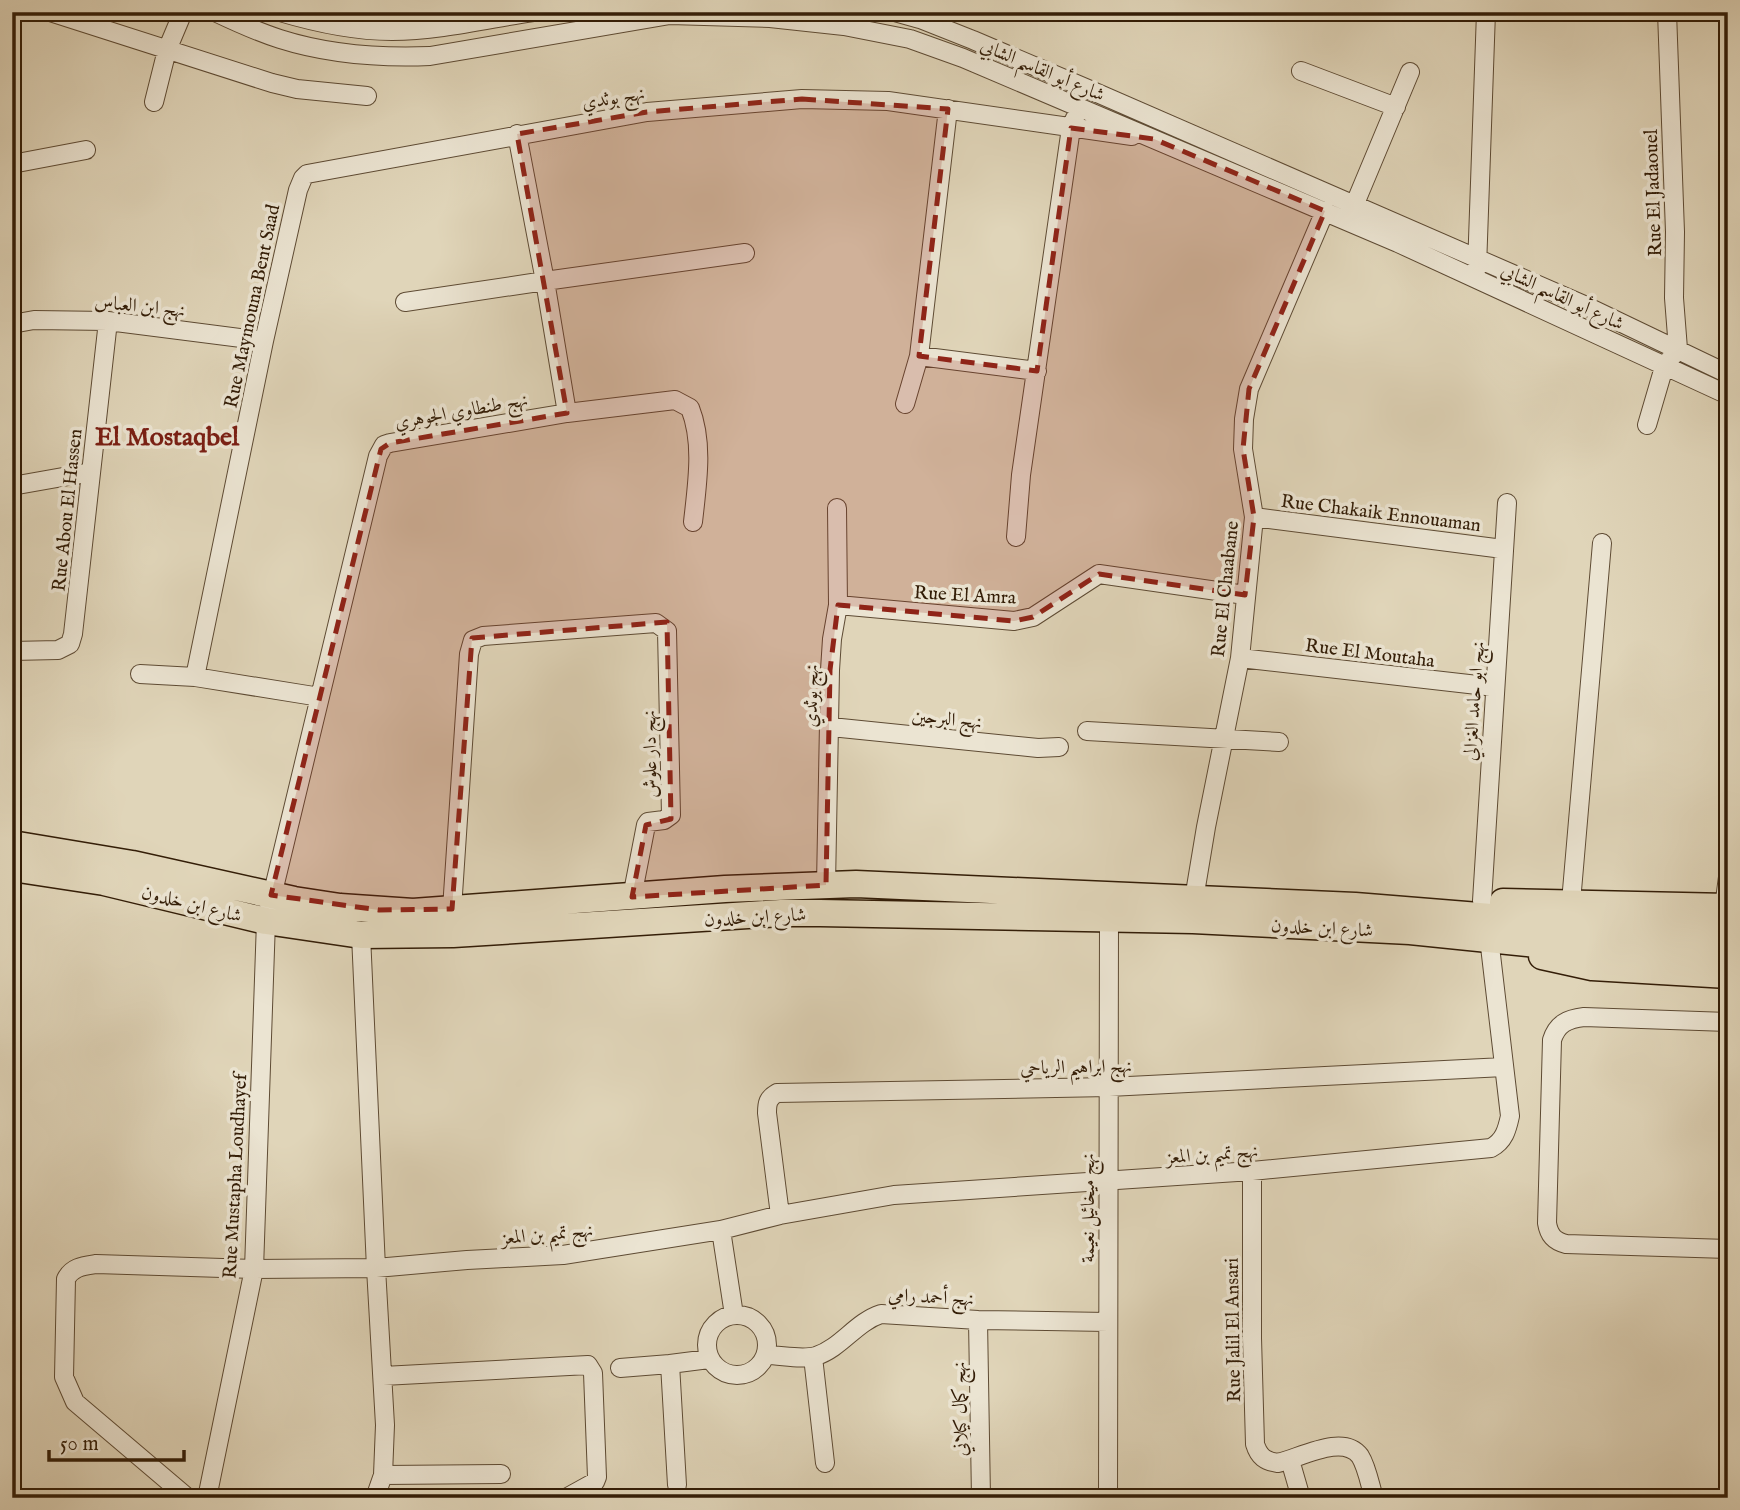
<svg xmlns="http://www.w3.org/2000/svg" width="1740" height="1510" viewBox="0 0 1740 1510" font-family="'IM FELL English',Amiri,serif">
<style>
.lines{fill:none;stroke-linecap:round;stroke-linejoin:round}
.minor-casing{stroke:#5e4b34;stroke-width:20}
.highway-casing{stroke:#331d07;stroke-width:29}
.minor{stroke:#ebe4d2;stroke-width:18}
.highway{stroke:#e0d5b9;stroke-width:26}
.marked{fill:#8f2418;fill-opacity:0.2;stroke:#8f2418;stroke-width:5;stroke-dasharray:14 9;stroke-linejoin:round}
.labels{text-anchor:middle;stroke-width:7;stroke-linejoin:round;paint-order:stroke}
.street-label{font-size:19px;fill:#331d07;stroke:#ebe4d2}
.district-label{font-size:26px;font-weight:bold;fill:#7a1f14;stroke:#ebe4d2}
</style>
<rect width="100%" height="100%" fill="#e0d5b9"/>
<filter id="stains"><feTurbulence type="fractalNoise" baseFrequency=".00286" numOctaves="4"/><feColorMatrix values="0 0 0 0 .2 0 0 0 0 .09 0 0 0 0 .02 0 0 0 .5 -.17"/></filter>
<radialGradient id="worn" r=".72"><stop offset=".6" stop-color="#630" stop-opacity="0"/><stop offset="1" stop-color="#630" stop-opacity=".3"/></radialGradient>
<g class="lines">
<!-- minor casing -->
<g class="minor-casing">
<path id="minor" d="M 50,12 L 272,83 L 297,89 L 367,96
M 215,12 C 236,22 258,32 280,39 C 327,54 380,58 430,56 L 670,15 L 770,18 L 844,26 L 910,39 L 963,58 L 1398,243 L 1728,395
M 280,12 C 317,23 353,31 392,31 C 439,31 487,19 533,12
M 895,12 L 920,19 L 973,40 L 1088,89 L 1584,305 L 1728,374
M 1301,71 L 1396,107
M 154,102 L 167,50 L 183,12
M 517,134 L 545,281 L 745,253
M 12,164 L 86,150
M 1354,206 L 1410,72
M 1477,268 L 1486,12
M 12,324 L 34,320 L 108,321 L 264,341
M 919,356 L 1037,371
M 905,404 L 919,356 L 948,109
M 567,413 L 675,400 L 690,408 C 704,443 697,485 693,522
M 1647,425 L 1664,367 L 1678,349 L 1674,298 L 1675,232 L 1667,12
M 12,486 L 91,472
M 1254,517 L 1503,549
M 1016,537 L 1021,475 L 1071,128 L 1075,118
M 838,605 L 1014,621 L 1033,617 L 1099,574 L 1245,595
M 12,651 L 58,650 L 70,644 L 73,634 L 108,321
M 1240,658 L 1495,687
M 140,674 L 195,677 L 320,697
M 195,677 L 264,341 L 298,190 L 303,178 L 307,174 L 647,112 L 802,99 L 888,101 L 1132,136
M 831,727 L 1038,748 L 1059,747
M 1087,731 L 1279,742
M 826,885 L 830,670 L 832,639 L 838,605 L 837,508
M 1194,899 L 1206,827 L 1240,658 L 1254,517 L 1243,449 L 1244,419 L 1249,389 L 1325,211
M 1482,901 L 1507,503
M 1571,902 L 1602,543
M 1724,907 L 1728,877
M 452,909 L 469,654 L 473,640 L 483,636 L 656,623 L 667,631 L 671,815 L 664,820 L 648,822 L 646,825 L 632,897
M 361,935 L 376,1268 L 385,1425 L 383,1475 L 375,1498
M 1728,1022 L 1584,1017 C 1567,1019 1557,1024 1552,1040 L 1547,1223 C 1549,1235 1554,1241 1566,1244 L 1728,1249
M 1252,1171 L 1252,1338 L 1255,1444 C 1259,1457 1265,1461 1278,1463 C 1300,1458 1343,1433 1360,1456 C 1367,1467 1370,1485 1374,1498
M 780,1215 L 767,1113 C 767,1103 768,1098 777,1093 L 1109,1087 L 1504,1067
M 721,1230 L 734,1315
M707 1345a30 30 0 1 1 60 0a30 30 0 1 1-60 0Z
M 978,1320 L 981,1498
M 766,1355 C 781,1355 802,1360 816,1356 C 841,1348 856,1322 881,1314 L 978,1320 L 1108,1322
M 813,1357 L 825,1463
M 670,1364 L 709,1359
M 620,1368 L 670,1364 L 677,1485
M 383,1376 L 588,1365 L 593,1373 L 597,1477 L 595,1482 L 566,1498
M 1290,1460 L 1301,1498
M 383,1475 L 501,1474
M 188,1498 L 75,1402 L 64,1377 L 66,1279 C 72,1267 83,1266 96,1264 L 254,1269 L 376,1268 L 467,1260 L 563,1255 L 721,1230 L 780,1215 L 894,1195 L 1252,1171 L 1491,1148 C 1504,1141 1507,1130 1510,1116 L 1489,938
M 207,1498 L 254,1269 L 266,921 L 378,456 L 384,445 L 390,443 L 567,413 L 545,281 L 405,302
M 1108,1498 L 1109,918"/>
</g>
<!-- highway casing -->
<g class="highway-casing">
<path id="highway" d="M 12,844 L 132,864 L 294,900 L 340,907 L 413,912 L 725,889 L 856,884 L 1355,906 L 1530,920 L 1728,928
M 12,868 L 104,882 L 266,921 L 361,935 L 453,934 L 781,913 L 820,913 L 1193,920 L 1410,931 L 1536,944 L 1728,952
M 1503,902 L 1728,907
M 1542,956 L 1592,967 L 1728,975"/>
</g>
<!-- minor -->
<use href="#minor" class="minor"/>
<!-- highway -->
<use href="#highway" class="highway"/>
</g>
<!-- marked area -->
<path class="marked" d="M 802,99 L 948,109 L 919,356 L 1037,371 L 1071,128 L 1154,139 L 1325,211 L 1249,389 L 1243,449 L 1254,517 L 1245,595 L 1099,574 L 1033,617 L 1014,621 L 838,605 L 830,670 L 826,885 L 632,897 L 646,825 L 671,819 L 667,622 L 472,638 L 452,909 L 379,910 L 271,895 L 381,449 L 390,443 L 567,413 L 517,134 L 647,112 Z"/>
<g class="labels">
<!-- street labels -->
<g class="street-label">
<text transform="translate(1043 69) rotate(23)" y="7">شارع أبو القاسم الشابي</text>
<text transform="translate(613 97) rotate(-9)" y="7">نهج بوثدي</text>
<text transform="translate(1652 193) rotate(-92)" y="7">Rue El Jadaouel</text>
<text transform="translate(1563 296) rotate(25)" y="7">شارع أبو القاسم الشابي</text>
<text transform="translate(140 305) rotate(6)" y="7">نهج ابن العباس</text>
<text transform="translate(251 306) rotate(-78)" y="7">Rue Maymouna Bent Saad</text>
<text transform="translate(461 410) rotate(-10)" y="7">نهج طنطاوي الجوهري</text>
<text transform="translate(66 510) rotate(-84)" y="7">Rue Abou El Hassen</text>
<text transform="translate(1381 512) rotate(7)" y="7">Rue Chakaik Ennouaman</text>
<text transform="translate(1224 589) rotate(-84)" y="7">Rue El Chaabane</text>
<text transform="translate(965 594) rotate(3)" y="7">Rue El Amra</text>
<text transform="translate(1370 652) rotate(7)" y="7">Rue El Moutaha</text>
<text transform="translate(810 696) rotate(-89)" y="7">نهج بوثدي</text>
<text transform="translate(1473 701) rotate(-86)" y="7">نهج ابو حامد الغزالي</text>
<text transform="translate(947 718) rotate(6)" y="7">نهج البرجين</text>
<text transform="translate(649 754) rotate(-91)" y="7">نهج دار علوش</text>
<text transform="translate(192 903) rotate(14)" y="7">شارع ابن خلدون</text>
<text transform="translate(755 916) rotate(-3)" y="7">شارع ابن خلدون</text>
<text transform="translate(1322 927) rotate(3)" y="7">شارع ابن خلدون</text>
<text transform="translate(1076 1066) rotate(-1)" y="7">نهج ابراهيم الرياحي</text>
<text transform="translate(1212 1153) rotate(-4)" y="7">نهج تميم بن المعز</text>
<text transform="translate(234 1176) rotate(-87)" y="7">Rue Mustapha Loudhayef</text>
<text transform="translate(1087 1208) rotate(-90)" y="7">نهج ميخائيل نعيمة</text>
<text transform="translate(547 1233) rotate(-5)" y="7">نهج تميم بن المعز</text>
<text transform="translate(931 1296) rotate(3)" y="7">نهج أحمد رامي</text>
<text transform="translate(1232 1330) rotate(-91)" y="7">Rue Jalil El Ansari</text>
<text transform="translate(959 1409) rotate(-91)" y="7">نهج كمال كيلاني</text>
</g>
<!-- district labels -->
<g class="district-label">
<text x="167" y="445">El Mostaqbel</text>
</g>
</g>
<!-- margin -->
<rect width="1740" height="1510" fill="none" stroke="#e0d5b9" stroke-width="42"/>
<rect x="14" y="14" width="1712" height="1482" fill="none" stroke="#331d07" stroke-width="3.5"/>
<rect x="21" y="21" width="1698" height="1468" fill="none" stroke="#331d07" stroke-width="2"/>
<!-- scale -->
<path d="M49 1450v10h135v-10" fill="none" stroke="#331d07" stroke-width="3.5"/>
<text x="60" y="1450" font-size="21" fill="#331d07" stroke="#ebe4d2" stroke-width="5" paint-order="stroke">50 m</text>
<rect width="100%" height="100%" filter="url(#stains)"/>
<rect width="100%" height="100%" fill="url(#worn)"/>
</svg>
